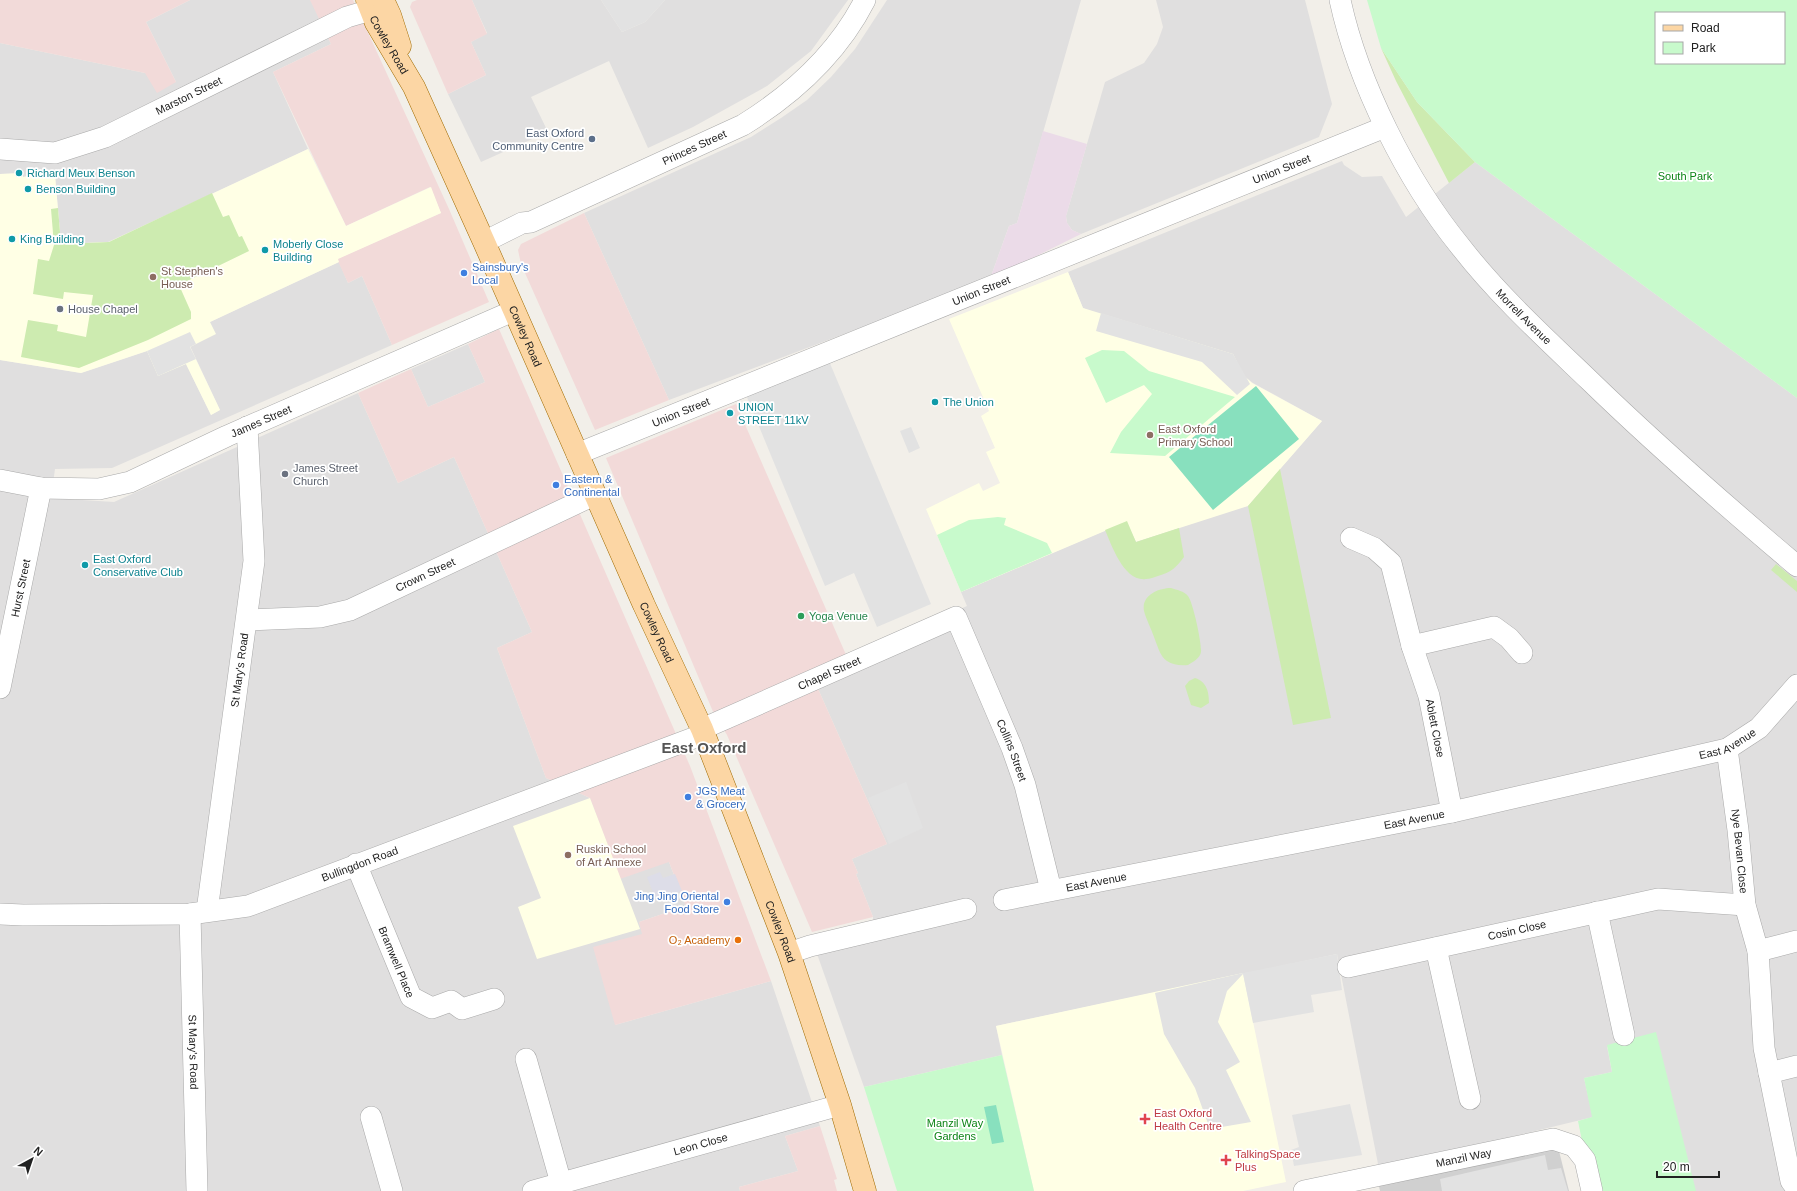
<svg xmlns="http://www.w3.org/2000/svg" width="1797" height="1191" viewBox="0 0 1797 1191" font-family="Arial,sans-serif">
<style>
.residential{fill:#e0dfdf}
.commercial{fill:#f2dad9}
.industrial{fill:#ebdbe8}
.education{fill:#ffffe5}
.religious{fill:#d0d0d0}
.grass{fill:#cdebb0}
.park{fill:#c8facc;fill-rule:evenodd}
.pitch{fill:#88e0be}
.parking{fill:#e2e2e2}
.plaza{fill:#dddde8}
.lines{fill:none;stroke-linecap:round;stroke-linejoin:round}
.minor-casing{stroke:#a9a9a9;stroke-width:22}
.major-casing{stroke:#a06b00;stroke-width:23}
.minor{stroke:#fff;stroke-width:21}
.major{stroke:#fcd6a4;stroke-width:22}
.service-dot{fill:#5c6f8a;stroke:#fff;stroke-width:1.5}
.culture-dot{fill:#0f9aa8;stroke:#fff;stroke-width:1.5}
.shop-dot{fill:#3f7fe0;stroke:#fff;stroke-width:1.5}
.education-dot{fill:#8d6e63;stroke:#fff;stroke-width:1.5}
.worship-dot{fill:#6b7280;stroke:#fff;stroke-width:1.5}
.leisure-dot{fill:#2e9e5b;stroke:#fff;stroke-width:1.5}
.food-dot{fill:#e8710a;stroke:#fff;stroke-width:1.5}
.health-dot{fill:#e0444e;stroke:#fff;stroke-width:1.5}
.labels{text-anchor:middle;stroke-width:3.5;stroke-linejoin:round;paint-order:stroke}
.street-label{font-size:11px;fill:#222;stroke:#fff}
.service-label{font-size:11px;fill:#4e5e75;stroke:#fff;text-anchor:end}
.culture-label{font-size:11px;fill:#0d838f;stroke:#fff;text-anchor:start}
.park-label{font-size:11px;fill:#0c8416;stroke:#fff}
.shop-label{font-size:11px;fill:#366cbe;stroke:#fff;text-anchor:start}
.education-label{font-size:11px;fill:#785e54;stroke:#fff;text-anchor:start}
.worship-label{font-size:11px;fill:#5b616d;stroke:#fff;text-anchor:start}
.leisure-label{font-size:11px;fill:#27864d;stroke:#fff;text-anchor:start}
.food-label{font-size:11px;fill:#c56008;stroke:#fff;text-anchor:end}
.health-label{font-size:11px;fill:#be3a42;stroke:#fff;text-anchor:start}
.district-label{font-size:15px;font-weight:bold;fill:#555;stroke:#fff}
</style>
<rect width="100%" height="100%" fill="#f2efe9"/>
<!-- residential -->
<path class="residential" d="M 190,0 L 311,0 L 331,44 L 273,72 L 308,149 L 108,242 L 61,244 L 55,175 L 46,175 L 45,172 L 23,177 L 23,173 L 0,174 L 0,43 L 145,73 L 176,82 L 146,22 Z
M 472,0 L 601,0 L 622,32 L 645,22 L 665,0 L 848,0 L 811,51 L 767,86 L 693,127 L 648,148 L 609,61 L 531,97 L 548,132 L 481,162 L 448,94 L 486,75 L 471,42 L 487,33 Z
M 887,0 L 1081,0 L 1017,223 L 1009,226 L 990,279 L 669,400 L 584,213 L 751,137 L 781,118 L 807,100 L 831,77 L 855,49 Z
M 1156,0 L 1305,0 L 1332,104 L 1319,137 L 1081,234 L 1072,230 L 1067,223 L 1066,216 L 1105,82 L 1144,63 L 1157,44 L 1163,27 Z
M 1342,161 L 1344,165 L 1362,177 L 1382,176 L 1406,217 L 1475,162 L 1797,398 L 1797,1191 L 1695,1191 L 1607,1046 L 1612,1072 L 1584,1078 L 1593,1117 L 1379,1169 L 1337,954 L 996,1026 L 1002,1055 L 864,1087 L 816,951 L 874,937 L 873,917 L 856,874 L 858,873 L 852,859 L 887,844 L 811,673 L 967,606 L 961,592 L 1127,521 L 1247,506 L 1322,421 L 1253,383 L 1244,376 L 1083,308 L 1068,272 Z
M 339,262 L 348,283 L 362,276 L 392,345 L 112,468 L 55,469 L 51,498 L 114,502 L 358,393 L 398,483 L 454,457 L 532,632 L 497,648 L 546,778 L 590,798 L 669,862 L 686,906 L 639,922 L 643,934 L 615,1025 L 771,981 L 820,1126 L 785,1136 L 798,1171 L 739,1187 L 740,1191 L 0,1191 L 0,360 L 81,373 L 147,351 L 186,364 L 211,415 L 220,410 L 190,346 L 210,322 Z
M 468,344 L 485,382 L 428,407 L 411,369 Z"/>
<!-- commercial -->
<path class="commercial" d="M 0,0 L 190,0 L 146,22 L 176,82 L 157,93 L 145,73 L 0,43 Z
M 310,0 L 353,0 L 449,209 L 489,302 L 392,345 L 362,276 L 348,283 L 337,259 L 441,213 L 430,187 L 346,226 L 273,72 L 331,44 Z
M 417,0 L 472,0 L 487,34 L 471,42 L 486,75 L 448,94 L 410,7 L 412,2 Z
M 584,213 L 669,400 L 595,430 L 521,264 L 518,250 L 521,244 Z
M 499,329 L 690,766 L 771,981 L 615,1025 L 593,947 L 642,934 L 639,922 L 686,906 L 669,862 L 620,879 L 590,798 L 546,778 L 497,648 L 532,632 L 454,457 L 398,483 L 358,393 L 411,369 L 428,407 L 485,382 L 468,344 Z
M 736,404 L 847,657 L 811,673 L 887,844 L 852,859 L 858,873 L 856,874 L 873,917 L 812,932 L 727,735 L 714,714 L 606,458 Z
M 820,1126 L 837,1179 L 834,1180 L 837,1191 L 740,1191 L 739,1187 L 798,1171 L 785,1136 Z"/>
<!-- industrial -->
<path class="industrial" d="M 1043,131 L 1087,144 L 1066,216 L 1067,223 L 1072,230 L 1081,234 L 990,279 L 1009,226 L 1017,223 Z"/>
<!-- education -->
<path class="education" d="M 308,149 L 346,226 L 431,187 L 441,213 L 338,259 L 339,262 L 210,322 L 216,334 L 190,347 L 220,410 L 211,415 L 186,364 L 158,376 L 147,351 L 81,373 L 0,360 L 0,174 L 23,173 L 23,177 L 31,176 L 31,174 L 45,172 L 46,175 L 55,175 L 61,244 L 109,242 Z
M 1068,272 L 1083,308 L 1233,354 L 1244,376 L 1252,383 L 1322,421 L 1248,506 L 1136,542 L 1126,522 L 961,592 L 926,509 L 979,483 L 983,491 L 1000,483 L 986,452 L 995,448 L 981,416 L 989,411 L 949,319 Z
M 590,798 L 640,929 L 537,959 L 518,907 L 541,898 L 513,826 Z
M 1243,973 L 1286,1182 L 1243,1191 L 1034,1191 L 996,1026 Z"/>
<!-- religious -->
<path class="religious" d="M 1558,1147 L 1569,1191 L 1380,1191 L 1379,1186 Z"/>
<!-- grass -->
<path class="grass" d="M 1381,48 L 1417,102 L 1475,162 L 1449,183 L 1396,81 Z
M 212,193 L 223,217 L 229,215 L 239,237 L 242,236 L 249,251 L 179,285 L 191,312 L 191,319 L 148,340 L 79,368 L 21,357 L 28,320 L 58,325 L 57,331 L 86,337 L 93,295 L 64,292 L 63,299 L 33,294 L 38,259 L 49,261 L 54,245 L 51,209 L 58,208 L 61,244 L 109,242 Z
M 1280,469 L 1331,718 L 1293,725 L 1248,506 Z
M 1127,521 L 1136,542 L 1179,528 L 1184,557 C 1176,568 1171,572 1158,576 C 1154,577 1150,579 1146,579 C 1124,582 1112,546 1105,530 Z
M 1776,564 L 1797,581 L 1797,592 L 1771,570 Z
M 1171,588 C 1177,590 1184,591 1188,596 C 1193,602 1202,644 1201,652 C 1200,658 1193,662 1188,665 C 1181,666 1173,665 1167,661 C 1160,657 1157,644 1154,637 C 1151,628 1146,619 1144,611 C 1141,595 1159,588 1171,588 Z
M 1195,678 C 1207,682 1209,692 1209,703 L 1201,708 L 1191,705 L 1185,686 L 1189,681 Z"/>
<!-- park -->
<path class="park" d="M 1367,0 L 1797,0 L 1797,398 L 1475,162 L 1417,102 L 1381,48 ZM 1656,13 L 1784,13 L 1784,63 L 1656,63 Z
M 1102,350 L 1124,351 L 1149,371 L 1235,397 L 1165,456 L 1110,453 L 1121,432 L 1152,394 L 1144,385 L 1106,403 L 1085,358 Z
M 998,517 L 1006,518 L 1004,525 L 1047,543 L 1052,553 L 961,592 L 937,535 L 969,520 Z
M 1656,1032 L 1696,1191 L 1592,1191 L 1578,1121 L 1592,1117 L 1584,1078 L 1612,1072 L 1607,1045 Z
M 1002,1055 L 1034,1191 L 897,1191 L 864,1087 Z"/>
<!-- pitch -->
<path class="pitch" d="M 1256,386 L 1299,439 L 1213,510 L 1169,457 Z
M 996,1105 L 1004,1142 L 992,1144 L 984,1107 Z"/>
<!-- parking -->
<path class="parking" d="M 601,0 L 665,0 L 645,22 L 622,32 Z
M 1101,313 L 1233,354 L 1250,384 L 1237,395 L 1202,362 L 1096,331 Z
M 190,332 L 196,344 L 190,347 L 196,359 L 158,376 L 147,351 Z
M 829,361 L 931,604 L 877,627 L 854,573 L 825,586 L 746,395 Z
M 911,427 L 920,448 L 909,453 L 900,431 Z
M 906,782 L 923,828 L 889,844 L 868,798 Z
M 1337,954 L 1342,990 L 1311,995 L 1314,1012 L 1253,1023 L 1243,974 L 1227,991 L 1218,1022 L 1240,1062 L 1226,1070 L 1251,1122 L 1210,1129 L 1195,1088 L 1164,1034 L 1155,993 L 1243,973 Z
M 1350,1104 L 1362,1155 L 1294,1166 L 1291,1150 L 1299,1147 L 1292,1115 Z
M 1545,1155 L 1548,1170 L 1561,1168 L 1568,1191 L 1442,1191 L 1440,1179 Z"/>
<!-- plaza -->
<path class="plaza" d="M 660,872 L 663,878 L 675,874 L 682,891 L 656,900 L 647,877 Z"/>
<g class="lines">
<!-- minor casing -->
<g class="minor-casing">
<g id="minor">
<path id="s1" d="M 1340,0 C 1358,83 1407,181 1460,246 C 1498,295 1544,337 1589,380 C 1656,445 1726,506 1797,566"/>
<path id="s2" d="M 0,149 L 55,153 L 105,137 L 347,17 L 371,10"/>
<path id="s3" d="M 484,242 L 522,223 L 531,222 L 743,125 C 793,94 838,53 865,0"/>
<path id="s4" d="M 577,454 L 1385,127"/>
<path id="s5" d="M 0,480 L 41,488 L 99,489 L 130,482 L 227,436 L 513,311"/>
<path id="s6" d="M 1351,538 L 1374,548 L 1391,563 L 1412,646 L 1429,696 L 1452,812"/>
<path id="s7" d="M 247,620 L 320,617 L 350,610 L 594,495"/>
<path d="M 1412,646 L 1494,627 L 1509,638 L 1522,653"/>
<path id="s8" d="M 0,688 L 41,488"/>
<path id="s9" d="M 702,729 L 956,617 L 1012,748 L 1025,785 L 1051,890"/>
<path id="s10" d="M 1727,749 L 1738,830 L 1745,905 L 1758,951 L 1764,1048 L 1791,1181 L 1797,1189"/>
<path id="s11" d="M 356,864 L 411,997 L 432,1008 L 451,1001 L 462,1009 L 494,999"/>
<path id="s12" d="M 1004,900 L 1452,812 L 1727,749 L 1759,728 L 1797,685"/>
<path id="s13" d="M 207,911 L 254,561 L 247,427"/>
<path d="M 1597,912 L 1624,1035"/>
<path id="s14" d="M 0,914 L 23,915 L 190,914 L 248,906 L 704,734"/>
<path id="s15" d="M 190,914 L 197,1191"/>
<path d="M 1436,948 L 1470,1099"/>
<path d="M 1758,951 L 1797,941"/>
<path d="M 789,953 L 810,946 L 966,909"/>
<path id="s16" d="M 1348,967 L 1658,899 L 1745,905"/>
<path d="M 526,1059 L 561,1183"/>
<path d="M 1769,1073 L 1797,1066"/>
<path d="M 371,1117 L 392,1191"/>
<path id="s17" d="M 533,1191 L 840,1105"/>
<path id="s18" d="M 1304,1191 L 1553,1139 L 1574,1146 L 1585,1160 L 1592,1191"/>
</g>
</g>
<!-- major casing -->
<g class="major-casing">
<g id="major">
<path id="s19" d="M 367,0 L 376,23 L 414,87 L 484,242 L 644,605 L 702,729 L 789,953 L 840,1105 L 865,1191"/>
<path d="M 383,0 L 390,15 L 400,46"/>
</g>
</g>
<!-- minor -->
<use href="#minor" class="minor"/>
<!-- major -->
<use href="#major" class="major"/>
</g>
<!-- markers -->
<circle class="service-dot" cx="592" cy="139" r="4"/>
<g class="culture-dot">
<circle cx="19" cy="173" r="4"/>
<circle cx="28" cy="189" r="4"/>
<circle cx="12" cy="239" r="4"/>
<circle cx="265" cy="250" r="4"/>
<circle cx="935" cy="402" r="4"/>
<circle cx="730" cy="413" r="4"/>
<circle cx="85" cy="565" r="4"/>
</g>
<g class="shop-dot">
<circle cx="464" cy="273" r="4"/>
<circle cx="556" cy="485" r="4"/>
<circle cx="688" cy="797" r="4"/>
<circle cx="727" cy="902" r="4"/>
</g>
<g class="education-dot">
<circle cx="153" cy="277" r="4"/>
<circle cx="1150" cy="435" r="4"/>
<circle cx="568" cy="855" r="4"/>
</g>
<g class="worship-dot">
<circle cx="60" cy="309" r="4"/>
<circle cx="285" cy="474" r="4"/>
</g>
<circle class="leisure-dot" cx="801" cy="616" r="4"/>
<circle class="food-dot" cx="738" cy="940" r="4"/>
<g class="health-dot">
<path d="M1143 1113h4v4h4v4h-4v4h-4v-4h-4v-4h4z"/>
<path d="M1224 1154h4v4h4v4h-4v4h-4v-4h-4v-4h4z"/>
</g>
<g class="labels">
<!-- street labels -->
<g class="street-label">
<text dy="4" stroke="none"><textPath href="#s19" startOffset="50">Cowley Road</textPath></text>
<text dy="4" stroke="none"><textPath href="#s2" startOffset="201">Marston Street</textPath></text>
<text dy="4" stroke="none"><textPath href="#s3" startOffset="231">Princes Street</textPath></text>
<text dy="4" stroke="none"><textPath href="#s4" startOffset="760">Union Street</textPath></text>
<text dy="4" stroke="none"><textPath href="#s4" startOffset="436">Union Street</textPath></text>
<text dy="4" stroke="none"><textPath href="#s1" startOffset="371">Morrell Avenue</textPath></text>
<text dy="4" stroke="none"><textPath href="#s19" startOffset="372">Cowley Road</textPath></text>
<text dy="4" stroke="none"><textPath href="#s4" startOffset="112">Union Street</textPath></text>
<text dy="4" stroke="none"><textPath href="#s5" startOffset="276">James Street</textPath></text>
<text dy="4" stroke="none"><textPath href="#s7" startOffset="187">Crown Street</textPath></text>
<text dy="4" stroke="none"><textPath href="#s8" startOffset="102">Hurst Street</textPath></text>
<text dy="4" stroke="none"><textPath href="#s19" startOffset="696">Cowley Road</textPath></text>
<text dy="4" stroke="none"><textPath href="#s13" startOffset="243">St Mary's Road</textPath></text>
<text dy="4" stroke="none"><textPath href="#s9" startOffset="139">Chapel Street</textPath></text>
<text dy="4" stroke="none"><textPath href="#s6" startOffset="219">Ablett Close</textPath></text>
<text dy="4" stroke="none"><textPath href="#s12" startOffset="741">East Avenue</textPath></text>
<text dy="4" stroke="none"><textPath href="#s9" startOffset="422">Collins Street</textPath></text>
<text dy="4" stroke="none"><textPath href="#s12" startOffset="418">East Avenue</textPath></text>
<text dy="4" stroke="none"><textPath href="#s10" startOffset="103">Nye Bevan Close</textPath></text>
<text dy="4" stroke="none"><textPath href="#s14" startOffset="368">Bullingdon Road</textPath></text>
<text dy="4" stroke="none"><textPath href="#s12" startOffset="94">East Avenue</textPath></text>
<text dy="4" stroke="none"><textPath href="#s16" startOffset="173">Cosin Close</textPath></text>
<text dy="4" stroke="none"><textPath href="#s19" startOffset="1020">Cowley Road</textPath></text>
<text dy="4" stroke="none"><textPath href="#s11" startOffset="106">Bramwell Place</textPath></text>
<text dy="4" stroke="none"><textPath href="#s15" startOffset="138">St Mary's Road</textPath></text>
<text dy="4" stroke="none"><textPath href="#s17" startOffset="174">Leon Close</textPath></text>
<text dy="4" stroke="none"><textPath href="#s18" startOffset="163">Manzil Way</textPath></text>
</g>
<!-- service labels -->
<g class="service-label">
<text x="584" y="137">East Oxford<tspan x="584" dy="13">Community Centre</tspan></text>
</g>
<!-- culture labels -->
<g class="culture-label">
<text x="27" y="177">Richard Meux Benson</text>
<text x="36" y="193">Benson Building</text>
<text x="20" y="243">King Building</text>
<text x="273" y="248">Moberly Close<tspan x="273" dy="13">Building</tspan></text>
<text x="943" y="406">The Union</text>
<text x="738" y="411">UNION<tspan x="738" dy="13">STREET 11kV</tspan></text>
<text x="93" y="563">East Oxford<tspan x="93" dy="13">Conservative Club</tspan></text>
</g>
<!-- park labels -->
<g class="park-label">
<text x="1685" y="180">South Park</text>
<text x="955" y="1127">Manzil Way<tspan x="955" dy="13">Gardens</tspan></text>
</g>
<!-- shop labels -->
<g class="shop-label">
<text x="472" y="271">Sainsbury's<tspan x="472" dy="13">Local</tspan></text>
<text x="564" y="483">Eastern &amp;<tspan x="564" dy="13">Continental</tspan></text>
<text x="696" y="795">JGS Meat<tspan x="696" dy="13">&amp; Grocery</tspan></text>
<text x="719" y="900" text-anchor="end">Jing Jing Oriental<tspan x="719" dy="13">Food Store</tspan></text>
</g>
<!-- education labels -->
<g class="education-label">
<text x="161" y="275">St Stephen's<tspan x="161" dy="13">House</tspan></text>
<text x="1158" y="433">East Oxford<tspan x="1158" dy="13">Primary School</tspan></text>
<text x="576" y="853">Ruskin School<tspan x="576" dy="13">of Art Annexe</tspan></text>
</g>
<!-- worship labels -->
<g class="worship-label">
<text x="68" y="313">House Chapel</text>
<text x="293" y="472">James Street<tspan x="293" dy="13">Church</tspan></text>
</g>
<!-- leisure labels -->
<g class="leisure-label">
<text x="809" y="620">Yoga Venue</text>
</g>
<!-- food labels -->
<g class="food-label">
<text x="730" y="944">O₂ Academy</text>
</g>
<!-- health labels -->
<g class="health-label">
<text x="1154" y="1117">East Oxford<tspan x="1154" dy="13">Health Centre</tspan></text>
<text x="1235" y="1158">TalkingSpace<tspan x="1235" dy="13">Plus</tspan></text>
</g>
<!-- district labels -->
<g class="district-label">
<text x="704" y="753">East Oxford</text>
</g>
</g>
<!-- legend -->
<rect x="1655" y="12" width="130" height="52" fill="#ffffff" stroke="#a7a7a7"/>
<rect x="1663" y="25" width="20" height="6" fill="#fcd6a4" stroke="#a7a7a7"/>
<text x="1691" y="32" font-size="12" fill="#222222">Road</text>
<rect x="1663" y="42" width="20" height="12" fill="#c8facc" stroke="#a7a7a7"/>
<text x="1691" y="52" font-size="12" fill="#222222">Park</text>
<!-- north arrow -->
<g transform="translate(32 1159) rotate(40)" stroke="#ffffff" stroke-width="3" paint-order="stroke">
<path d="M0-3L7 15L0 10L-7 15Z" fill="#222222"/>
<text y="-6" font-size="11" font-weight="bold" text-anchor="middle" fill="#222222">N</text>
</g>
<!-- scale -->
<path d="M1657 1171v6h62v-6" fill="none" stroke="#222222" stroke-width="2"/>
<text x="1663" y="1171" font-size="12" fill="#222222" stroke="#ffffff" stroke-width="3" paint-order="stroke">20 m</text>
</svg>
